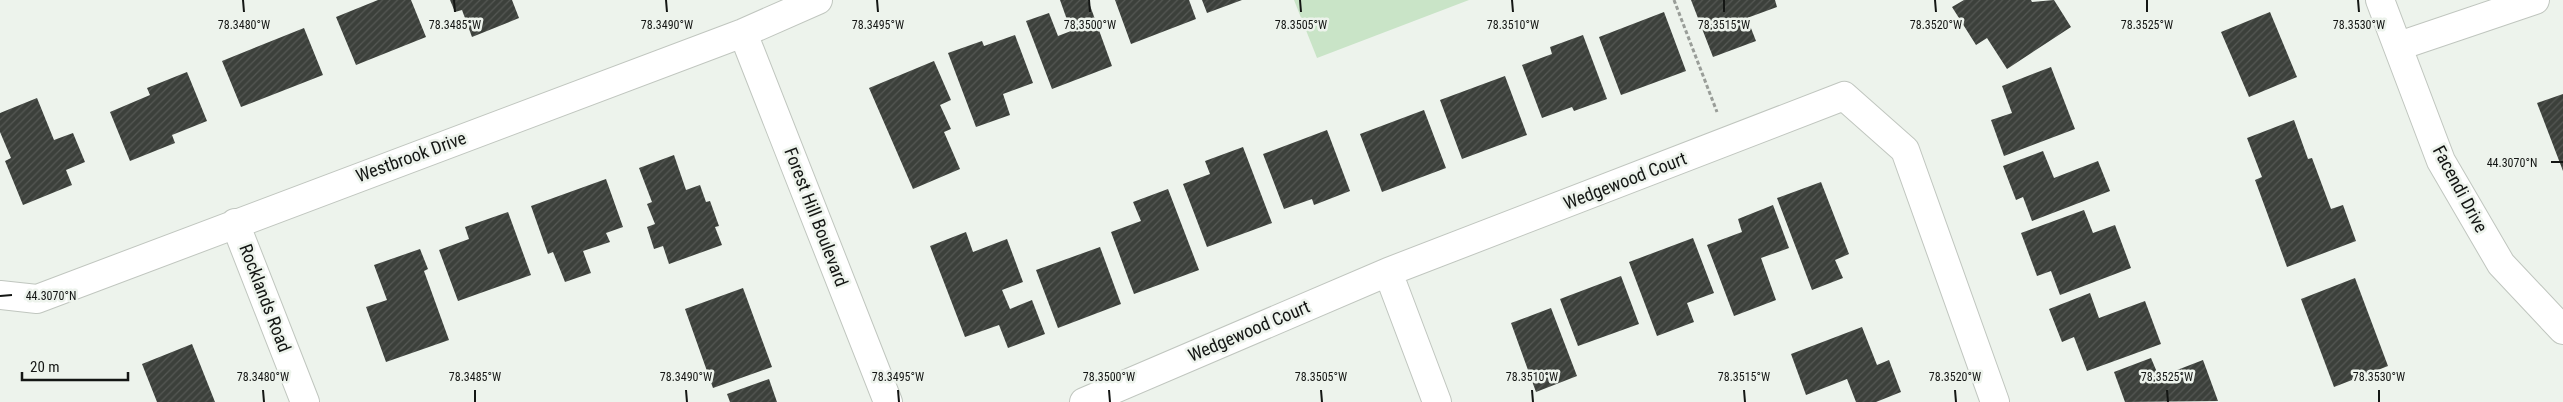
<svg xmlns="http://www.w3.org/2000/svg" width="2563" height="402" viewBox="0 0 2563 402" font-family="'Roboto Condensed',sans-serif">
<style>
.green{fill:#c9e4c7}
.building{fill:url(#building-hatch)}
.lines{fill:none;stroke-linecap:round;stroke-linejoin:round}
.minor-casing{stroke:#c0c6bf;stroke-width:30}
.path{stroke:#999d98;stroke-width:3;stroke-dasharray:4 2.5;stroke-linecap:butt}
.minor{stroke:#fff;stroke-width:28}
.ticks{fill:none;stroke:#141614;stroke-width:2}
.labels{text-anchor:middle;stroke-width:5;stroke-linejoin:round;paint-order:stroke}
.street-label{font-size:18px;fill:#141614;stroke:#edf3ec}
.ticks-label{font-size:12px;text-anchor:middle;fill:#141614;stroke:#edf3ec;stroke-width:5;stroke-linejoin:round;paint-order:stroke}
</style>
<defs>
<pattern id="building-hatch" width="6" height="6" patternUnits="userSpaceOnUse" patternTransform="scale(1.25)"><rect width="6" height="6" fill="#3c403b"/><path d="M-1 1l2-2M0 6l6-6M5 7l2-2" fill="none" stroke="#555854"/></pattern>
</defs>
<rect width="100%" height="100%" fill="#edf3ec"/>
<!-- green -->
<path class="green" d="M 1294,0 L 1469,0 L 1317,58 Z"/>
<!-- building -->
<path class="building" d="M 378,0 L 411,0 L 426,37 L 356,65 L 336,17 Z
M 450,0 L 512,0 L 519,18 L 472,37 L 462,10 L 455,12 Z
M 1060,0 L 1088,0 L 1112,66 L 1052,89 L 1026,21 L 1049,13 L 1058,36 L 1071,31 Z
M 1115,0 L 1189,0 L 1196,19 L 1131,44 Z
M 1202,0 L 1242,0 L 1207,13 Z
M 1691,0 L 1775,0 L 1777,7 L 1747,18 L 1756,41 L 1713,57 Z
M 1964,0 L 2031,0 L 2032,2 L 2054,0 L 2071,27 L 2007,69 L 1987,38 L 1976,45 L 1952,7 Z
M 1664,12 L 1686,71 L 1621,95 L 1599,37 Z
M 2270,12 L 2297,77 L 2249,97 L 2221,32 Z
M 304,28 L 323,75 L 241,107 L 222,61 Z
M 1015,35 L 1033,83 L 1003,94 L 1010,115 L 976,127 L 948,53 L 982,41 L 984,46 Z
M 1583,35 L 1607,99 L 1574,111 L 1572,107 L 1542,118 L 1522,65 L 1552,54 L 1550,47 Z
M 934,61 L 951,100 L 940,105 L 951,129 L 944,132 L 960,169 L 913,189 L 869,88 Z
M 2051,67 L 2075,129 L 2004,156 L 1991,120 L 2012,113 L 2002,86 Z
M 187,72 L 207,121 L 172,135 L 175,143 L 130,161 L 110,112 L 150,95 L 147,88 Z
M 1505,76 L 1527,135 L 1462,159 L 1440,100 Z
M 2563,94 L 2563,171 L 2537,103 Z
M 37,98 L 54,140 L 73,133 L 85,162 L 66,170 L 72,185 L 23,205 L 5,161 L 11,158 L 0,132 L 0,113 Z
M 1424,110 L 1446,168 L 1382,192 L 1360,134 Z
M 2294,120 L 2308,159 L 2312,158 L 2331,209 L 2343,205 L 2356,241 L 2287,267 L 2255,180 L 2262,177 L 2247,138 Z
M 1327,130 L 1350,191 L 1314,205 L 1312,199 L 1284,209 L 1263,154 Z
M 1243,147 L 1272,223 L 1207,247 L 1183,184 L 1210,174 L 1205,161 Z
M 2043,151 L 2054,178 L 2098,161 L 2110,191 L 2032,221 L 2023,197 L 2016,200 L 2003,166 Z
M 674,155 L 686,190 L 700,185 L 706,202 L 710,201 L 719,226 L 715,227 L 722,245 L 669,264 L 663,246 L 654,249 L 647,227 L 655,224 L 647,204 L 652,202 L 639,168 Z
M 606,179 L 623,227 L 606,233 L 610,242 L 583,251 L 591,273 L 565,282 L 553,252 L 548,254 L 531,206 Z
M 1821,182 L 1849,254 L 1835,260 L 1843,278 L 1812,290 L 1777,198 Z
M 1168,189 L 1199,270 L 1134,294 L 1111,232 L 1141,221 L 1133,202 Z
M 1773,205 L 1789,248 L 1761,258 L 1776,300 L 1734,316 L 1707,245 L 1742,232 L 1738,219 Z
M 2084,210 L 2093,233 L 2115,225 L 2131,268 L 2060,295 L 2051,271 L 2037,276 L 2021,233 Z
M 508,212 L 531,275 L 458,301 L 439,250 L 469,239 L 465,227 Z
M 966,232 L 973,252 L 1007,239 L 1023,282 L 1002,290 L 1010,309 L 1032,300 L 1045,334 L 1008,348 L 999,325 L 965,337 L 930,246 Z
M 1693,238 L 1714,293 L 1687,303 L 1694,322 L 1657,336 L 1629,262 Z
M 1100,247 L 1121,304 L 1058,328 L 1036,270 Z
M 420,249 L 428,269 L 424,271 L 449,340 L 386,362 L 366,307 L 387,300 L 374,265 Z
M 1621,276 L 1639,324 L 1578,346 L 1560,299 Z
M 2355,278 L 2388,366 L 2334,387 L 2301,299 Z
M 743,288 L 772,367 L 713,388 L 685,309 Z
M 2090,293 L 2099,318 L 2145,301 L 2161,344 L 2087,371 L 2074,337 L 2062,342 L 2049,309 Z
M 1551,308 L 1577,376 L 1536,392 L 1511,323 Z
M 1862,327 L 1877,365 L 1889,360 L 1901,392 L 1876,402 L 1856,402 L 1847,379 L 1806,395 L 1791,354 Z
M 192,344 L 215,402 L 157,402 L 142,364 Z
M 2151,358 L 2159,377 L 2203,360 L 2218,401 L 2125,402 L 2114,372 Z
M 769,379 L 777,402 L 730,402 L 727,394 Z"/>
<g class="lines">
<!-- minor casing -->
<g class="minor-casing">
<path id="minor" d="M 2380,0 L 2441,161 L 2501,264 L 2563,330
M 743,33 L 888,402
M 2399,46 L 2535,0
M 235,223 L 305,402
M 1388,272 L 1437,402
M 0,295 L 37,299 L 743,33 L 818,0
M 1084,402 L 1388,272 L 1844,96 L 1905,150 L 1995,402"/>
</g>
<!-- path -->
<path class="path" d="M 1674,0 L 1717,112"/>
<!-- minor -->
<use href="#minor" class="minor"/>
</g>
<!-- ticks -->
<path class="ticks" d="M 243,0 L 244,12M 454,0 L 455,12M 666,0 L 667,12M 877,0 L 878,12M 1089,0 L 1090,12M 1300,0 L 1301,12M 1512,0 L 1513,12M 1724,0 L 1724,12M 1935,0 L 1936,12M 2147,0 L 2147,12M 2358,0 L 2359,12M 2551,162 L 2563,162M 0,296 L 12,295M 263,390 L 264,402M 475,390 L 475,402M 686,390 L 687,402M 898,390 L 899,402M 1109,390 L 1110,402M 1321,390 L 1322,402M 1532,390 L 1533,402M 1744,390 L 1745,402M 1955,390 L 1956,402M 2167,390 L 2168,402M 2379,390 L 2379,402"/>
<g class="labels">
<!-- street labels -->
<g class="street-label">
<text transform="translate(411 157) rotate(-20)" y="6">Westbrook Drive</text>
<text transform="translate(1625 181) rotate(-21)" y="6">Wedgewood Court</text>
<text transform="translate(2460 189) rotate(62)" y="6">Facendi Drive</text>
<text transform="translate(816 217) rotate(69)" y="6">Forest Hill Boulevard</text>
<text transform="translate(265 298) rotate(69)" y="6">Rocklands Road</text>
<text transform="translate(1249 331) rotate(-23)" y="6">Wedgewood Court</text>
</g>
</g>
<g class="ticks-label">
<text x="244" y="29">78.3480°W</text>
<text x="455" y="29">78.3485°W</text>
<text x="667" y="29">78.3490°W</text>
<text x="878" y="29">78.3495°W</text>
<text x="1090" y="29">78.3500°W</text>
<text x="1301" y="29">78.3505°W</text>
<text x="1513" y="29">78.3510°W</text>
<text x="1724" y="29">78.3515°W</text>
<text x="1936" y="29">78.3520°W</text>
<text x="2147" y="29">78.3525°W</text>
<text x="2359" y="29">78.3530°W</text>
<text x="2512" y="167">44.3070°N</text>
<text x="51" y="300">44.3070°N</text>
<text x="263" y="381">78.3480°W</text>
<text x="475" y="381">78.3485°W</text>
<text x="686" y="381">78.3490°W</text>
<text x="898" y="381">78.3495°W</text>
<text x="1109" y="381">78.3500°W</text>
<text x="1321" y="381">78.3505°W</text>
<text x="1532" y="381">78.3510°W</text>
<text x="1744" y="381">78.3515°W</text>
<text x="1955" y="381">78.3520°W</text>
<text x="2167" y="381">78.3525°W</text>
<text x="2379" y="381">78.3530°W</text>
</g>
<!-- scale -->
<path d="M22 372v8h106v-8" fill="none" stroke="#141614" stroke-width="2.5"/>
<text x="30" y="372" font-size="15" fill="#141614" stroke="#edf3ec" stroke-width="4" paint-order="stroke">20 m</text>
</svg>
